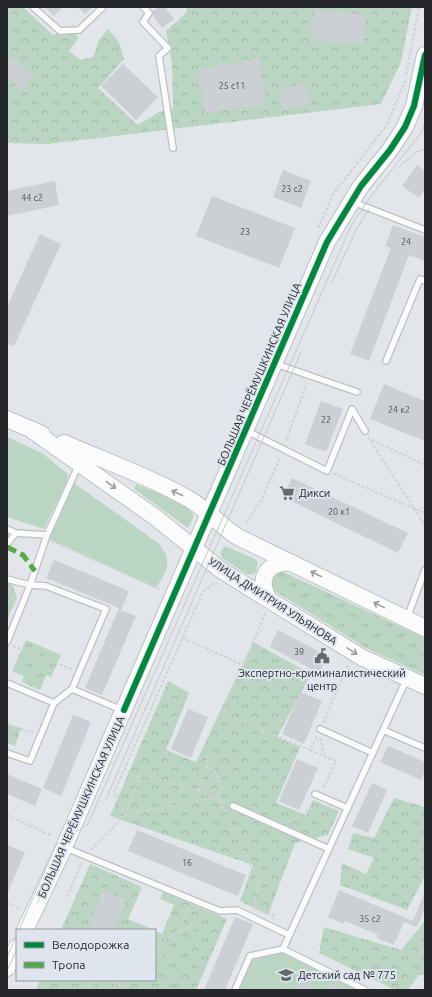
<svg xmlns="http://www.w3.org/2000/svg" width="432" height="997" viewBox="0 0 432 997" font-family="Ubuntu,sans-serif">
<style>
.grass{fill:#bad6c2}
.forest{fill:url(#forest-crowns)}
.park{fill:url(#park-tufts)}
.building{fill:#cccfd3}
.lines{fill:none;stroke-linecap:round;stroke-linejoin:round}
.lane-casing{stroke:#bdc0c4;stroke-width:8}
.secondary-casing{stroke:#bdc0c4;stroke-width:18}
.path{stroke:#d0d2d3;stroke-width:2;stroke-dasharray:3 2;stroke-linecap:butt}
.lane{stroke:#fbfbfc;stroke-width:5.5}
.secondary{stroke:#fbfbfc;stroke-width:16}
.tram{stroke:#c7c7c9;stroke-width:1}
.quiet{stroke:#53aa44;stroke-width:5;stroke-dasharray:10 5;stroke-linecap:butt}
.cycleway-casing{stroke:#dfe5ee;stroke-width:8}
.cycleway{stroke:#00873e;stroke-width:6}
.oneway{stroke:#9b9c9e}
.labels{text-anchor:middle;stroke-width:4;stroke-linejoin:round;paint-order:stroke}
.number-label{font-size:9px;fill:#505356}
.street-label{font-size:11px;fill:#25272a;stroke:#dfe5ee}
.poi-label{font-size:11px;fill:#25272a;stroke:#dfe5ee;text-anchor:start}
</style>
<defs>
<pattern id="forest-crowns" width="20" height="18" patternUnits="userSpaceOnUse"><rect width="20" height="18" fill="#bad6c2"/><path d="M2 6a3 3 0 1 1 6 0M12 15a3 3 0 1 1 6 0" fill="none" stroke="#a0b8a7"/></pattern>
<pattern id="park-tufts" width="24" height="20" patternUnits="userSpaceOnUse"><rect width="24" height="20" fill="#bad6c2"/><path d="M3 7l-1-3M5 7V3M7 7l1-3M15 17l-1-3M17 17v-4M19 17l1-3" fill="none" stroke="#a0b8a7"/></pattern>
</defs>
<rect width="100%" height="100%" fill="#e2e6ea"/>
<!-- grass -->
<path class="grass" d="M 7,437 L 42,453 L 68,474 L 67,481 L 44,529 L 7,517 Z
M 74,483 L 158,543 C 174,561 167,570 156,588 L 48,539 Z
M 136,484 C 151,491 186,501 194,516 L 188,528 L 134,489 Z
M 225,546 L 255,559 L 258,562 L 256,573 L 248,575 L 222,558 L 220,552 Z
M 281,952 L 358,990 L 239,990 L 252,959 Z"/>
<!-- forest -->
<path class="forest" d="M 7,7 L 23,7 L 53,35 L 73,25 L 78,39 L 69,51 L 80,60 L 93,57 L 99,40 L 108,29 L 119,42 L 124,59 L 98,88 L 138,125 L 159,112 L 173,109 L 172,64 L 166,31 L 186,13 L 187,7 L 412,7 L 401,62 L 381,104 L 48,144 L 7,143 Z
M 7,580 L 11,581 L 17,598 L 7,619 Z
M 253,642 L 311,674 L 277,737 L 300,747 L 276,803 L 306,815 L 313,800 L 339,811 L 328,835 L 295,843 L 268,915 L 240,901 L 253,865 L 110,816 L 168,681 L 189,693 L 166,750 L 196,762 Z
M 394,798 L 425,807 L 425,876 L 407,910 L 340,885 L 342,863 L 366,874 L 374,858 L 348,849 L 353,833 L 374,838 Z
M 90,864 L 142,887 L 128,919 L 154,930 L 61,930 Z
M 163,892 L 227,919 L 196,990 L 36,990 L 40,980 L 155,980 L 155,931 L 162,934 L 174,905 L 160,899 Z
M 425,921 L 425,975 L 419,975 L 408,990 L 395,990 L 319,953 L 324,927 L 401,950 Z"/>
<!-- park -->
<path class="park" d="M 277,569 L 425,638 L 425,675 L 366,648 L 268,587 L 266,578 Z
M 26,640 L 61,655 L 51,677 L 46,675 L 40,690 L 22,682 L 24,676 L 12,671 Z
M 7,724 L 21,728 L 15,746 L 7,743 Z
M 191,929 L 199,933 L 175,990 L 152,981 L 155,980 L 155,974 L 169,941 Z"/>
<!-- building -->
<path class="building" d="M 45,7 L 63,7 L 54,16 Z
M 77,7 L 93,7 L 85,14 Z
M 158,7 L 165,7 L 174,19 L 162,28 L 151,12 Z
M 314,10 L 366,15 L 363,44 L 311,40 Z
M 7,55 L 34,75 L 22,90 L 7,78 Z
M 259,59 L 266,104 L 205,113 L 198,69 Z
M 123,64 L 158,97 L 136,120 L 101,86 Z
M 305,82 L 311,103 L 284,111 L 278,90 Z
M 417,165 L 425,171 L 425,189 L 419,198 L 402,186 Z
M 283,170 L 311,181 L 301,208 L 273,197 Z
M 55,181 L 59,205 L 7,216 L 7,191 Z
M 212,196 L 295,228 L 279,268 L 196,236 Z
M 393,225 L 425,237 L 425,261 L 409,255 L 369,361 L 350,354 L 391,248 L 385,246 Z
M 40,234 L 61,244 L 14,346 L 7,343 L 7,307 Z
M 384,384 L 425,401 L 425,441 L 370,419 Z
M 321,401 L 343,409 L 326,452 L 305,444 Z
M 292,478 L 408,533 L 398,553 L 283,497 Z
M 54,560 L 129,591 L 121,610 L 136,616 L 102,695 L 85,688 L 119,608 L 46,578 Z
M 278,630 L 328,656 L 319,673 L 270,647 Z
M 300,692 L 322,701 L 304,744 L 282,734 Z
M 188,709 L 208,717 L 191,758 L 171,749 Z
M 73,715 L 91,722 L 61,796 L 43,788 Z
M 388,746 L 425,762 L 425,770 L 421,780 L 380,762 Z
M 297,759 L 318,768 L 299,810 L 279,801 Z
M 7,774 L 42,789 L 35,806 L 7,794 Z
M 372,783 L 387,790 L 368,833 L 352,826 Z
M 137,830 L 246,875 L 238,896 L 128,851 Z
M 7,845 L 25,852 L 7,894 Z
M 339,890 L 413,921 L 425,892 L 425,908 L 417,927 L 404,922 L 394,945 L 377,938 L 378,935 L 345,921 L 344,924 L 328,917 Z
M 103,891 L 126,900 L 117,922 L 113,930 L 87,930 Z
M 235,917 L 253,924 L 225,990 L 204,990 Z
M 300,981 L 320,990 L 295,990 Z
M 330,983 L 342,989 L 342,990 L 327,990 Z"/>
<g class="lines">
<!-- lane casing -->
<g class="lane-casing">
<path id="lane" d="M 33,7 L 60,31 L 79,30 L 103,7
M 143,7 L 149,13 L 143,22 L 168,48 L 159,56 L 173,148
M 353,202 L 425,230
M 386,361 L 420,279 L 425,281
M 276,364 L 357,392
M 247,431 L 327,471 L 352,409 L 365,431
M 7,529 L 16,533 L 47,535 L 79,464
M 7,544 L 16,533
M 7,579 L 30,585 L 47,535
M 407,618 L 425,570
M 7,642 L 30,585 L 46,586 L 106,609 L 72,689 L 122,710
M 7,683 L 54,703
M 320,729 L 373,753
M 383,730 L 425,748
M 7,753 L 30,761 L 54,703 L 72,689
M 315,794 L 347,808
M 233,806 L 329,849
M 66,848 L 220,911 L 237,910 L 289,935
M 283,949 L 365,990
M 235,990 L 250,956 L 283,949 L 407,678"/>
</g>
<!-- secondary casing -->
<g class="secondary-casing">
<path id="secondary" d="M 7,419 L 42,434
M 33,431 L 155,517 L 221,570 L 361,657 L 425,686
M 64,443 C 105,461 148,476 187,498 C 206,508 220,526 238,537 L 425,628
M 268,598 C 257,577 268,561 292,563
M 25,930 L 61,854 L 327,242 L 361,186 L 390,150 L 405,127 L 414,106 L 425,55
M 7,968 L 17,947"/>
</g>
<!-- path -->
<path class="path" d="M 406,75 L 419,7
M 318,228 L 334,193 L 387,125 L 405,81
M 368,437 L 425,525
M 372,440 L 425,465
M 286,441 L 307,383
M 334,474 L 425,513
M 246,523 L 262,499 L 280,457
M 52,541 L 162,590
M 7,602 L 16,599
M 265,613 L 248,656 L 229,694 L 224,714 L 310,750 L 317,736
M 183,638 L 243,665
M 13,646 L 72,669
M 323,723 L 348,665
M 7,724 L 34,733
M 320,738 L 325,756
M 310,750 L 336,761 L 323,789
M 207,755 L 207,769 L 197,791 L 226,803
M 207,759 L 219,779 L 219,800 L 259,883 L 254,906 L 274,916 L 274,920
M 124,768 L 139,779
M 7,815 L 52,836
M 125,815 L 114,792 L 203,592 L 214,583 L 217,584
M 125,815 L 139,779 L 142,776 L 148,776 L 197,791 L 236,766
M 288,822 L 314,807 L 317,802
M 91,850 L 125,815 L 214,798
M 67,897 L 82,863
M 7,903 L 19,908
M 178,932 L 189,907
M 155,946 L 208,915
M 155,949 L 164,952
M 117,980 L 122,990
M 84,990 L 99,980
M 114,990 L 117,981
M 283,990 L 288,977"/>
<!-- lane -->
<use href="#lane" class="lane"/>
<!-- secondary -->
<use href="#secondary" class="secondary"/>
<!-- tram -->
<path class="tram" d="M 399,167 L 416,152 L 425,149
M 332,282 L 357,228 L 369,209
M 106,799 L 301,352
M 37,904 L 61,849 L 70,842
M 19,930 L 56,845 L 88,824 L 351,226 L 369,199 L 421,133 L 425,124
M 7,957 L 17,934
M 7,971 L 16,951"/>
<!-- quiet -->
<path class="quiet" d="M 7,547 L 23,555 L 35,571"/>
<!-- cycleway casing -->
<g class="cycleway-casing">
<path id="cycleway" d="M 124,710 L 327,242 L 361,186 L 390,150 L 405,127 L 414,106 L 425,55"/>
</g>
<!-- cycleway -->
<use href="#cycleway" class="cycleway"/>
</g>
<!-- one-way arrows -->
<defs><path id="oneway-shaft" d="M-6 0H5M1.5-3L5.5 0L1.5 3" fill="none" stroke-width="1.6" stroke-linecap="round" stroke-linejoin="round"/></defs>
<g class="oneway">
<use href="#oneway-shaft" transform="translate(111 485) rotate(36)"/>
<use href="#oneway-shaft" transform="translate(177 493) rotate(-155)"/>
<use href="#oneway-shaft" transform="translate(316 574) rotate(-154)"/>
<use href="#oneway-shaft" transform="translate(379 605) rotate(-154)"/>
<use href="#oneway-shaft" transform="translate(352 651) rotate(31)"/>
</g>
<!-- icons -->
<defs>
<g id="supermarket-bare" transform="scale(1.2)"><path d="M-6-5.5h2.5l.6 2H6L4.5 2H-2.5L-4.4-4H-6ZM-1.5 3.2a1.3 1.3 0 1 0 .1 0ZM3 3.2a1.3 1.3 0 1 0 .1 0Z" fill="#676a6d" stroke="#dfe5ee" stroke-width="2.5" paint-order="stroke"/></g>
<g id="civic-bare" transform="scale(1.2)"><path d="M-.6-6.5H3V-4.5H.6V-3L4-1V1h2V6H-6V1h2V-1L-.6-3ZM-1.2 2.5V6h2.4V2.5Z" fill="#676a6d" stroke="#dfe5ee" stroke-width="2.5" paint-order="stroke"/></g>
<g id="school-bare" transform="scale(1.2)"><path d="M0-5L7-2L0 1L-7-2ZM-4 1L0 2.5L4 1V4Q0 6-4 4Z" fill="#676a6d" stroke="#dfe5ee" stroke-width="2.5" paint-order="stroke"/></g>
</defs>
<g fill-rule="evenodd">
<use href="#supermarket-bare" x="287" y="493"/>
<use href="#civic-bare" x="322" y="656"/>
<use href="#school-bare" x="286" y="975"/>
</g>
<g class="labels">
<!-- number labels -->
<g class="number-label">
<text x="232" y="89">25 c11</text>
<text x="292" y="192">23 c2</text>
<text x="32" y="201">44 с2</text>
<text x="245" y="235">23</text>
<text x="406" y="245">24</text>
<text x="399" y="413">24 к2</text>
<text x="326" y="423">22</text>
<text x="339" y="515">20 к1</text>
<text x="299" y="655">39</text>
<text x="187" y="866">16</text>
<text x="370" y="922">35 с2</text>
</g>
<!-- street labels -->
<g class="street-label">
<text transform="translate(259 374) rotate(-67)" y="4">БОЛЬШАЯ ЧЕРЁМУШКИНСКАЯ УЛИЦА</text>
<text transform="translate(273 601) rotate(33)" y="4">УЛИЦА ДМИТРИЯ УЛЬЯНОВА</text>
<text transform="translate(81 807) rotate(-66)" y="4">БОЛЬШАЯ ЧЕРЁМУШКИНСКАЯ УЛИЦА</text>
</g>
<!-- poi labels -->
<g class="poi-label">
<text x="299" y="497">Дикси</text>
<text x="322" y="677" text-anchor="middle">Экспертно-криминалистический<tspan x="322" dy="13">центр</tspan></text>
<text x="298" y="979">Детский сад № 775</text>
</g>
</g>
<!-- border -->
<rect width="432" height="997" fill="none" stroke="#25272a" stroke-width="16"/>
<!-- legend -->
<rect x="16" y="929" width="140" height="52" fill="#dfe5ee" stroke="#9599a0"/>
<rect x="24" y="942" width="20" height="6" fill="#00873e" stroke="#9599a0"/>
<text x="52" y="949" font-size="12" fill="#25272a">Велодорожка</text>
<rect x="24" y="962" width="20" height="6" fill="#53aa44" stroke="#9599a0"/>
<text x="52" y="969" font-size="12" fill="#25272a">Тропа</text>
</svg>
